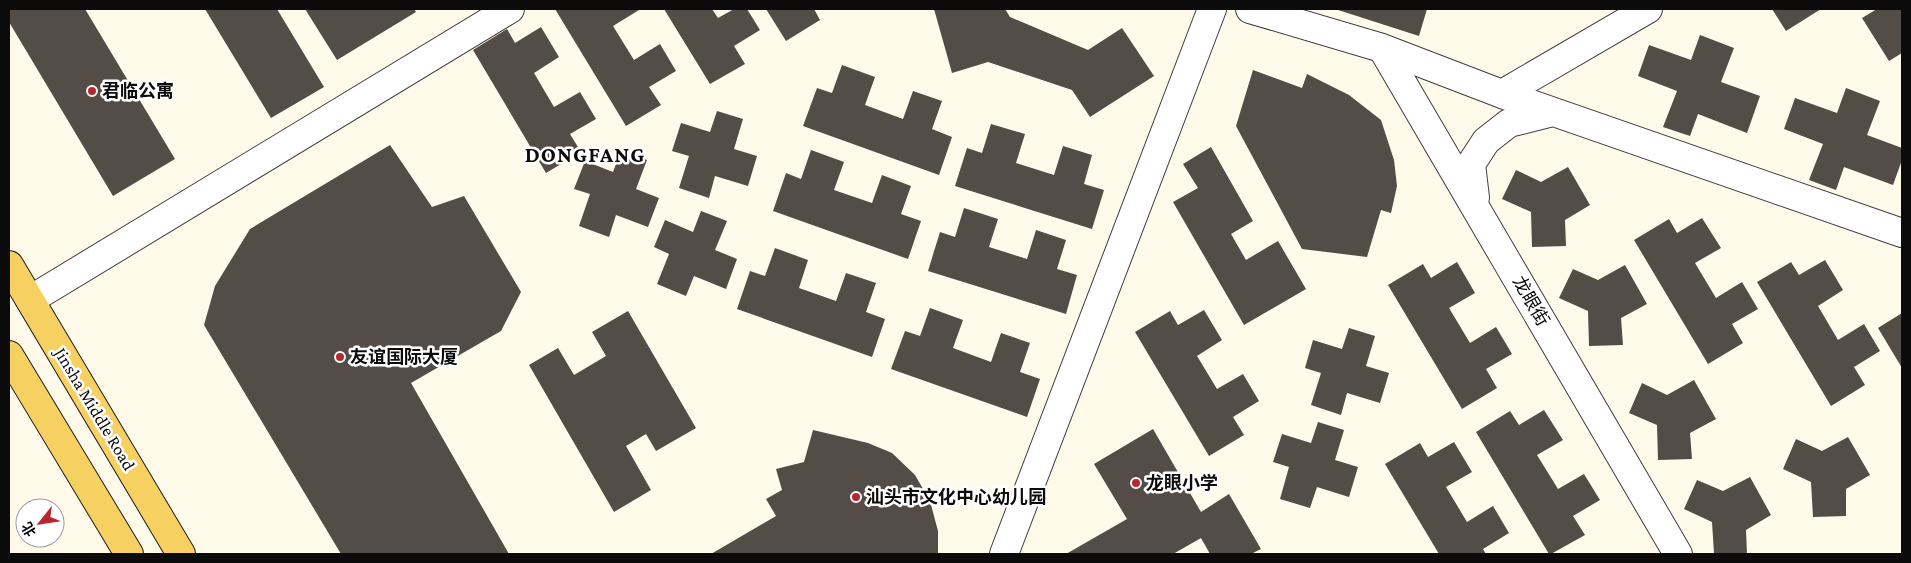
<svg xmlns="http://www.w3.org/2000/svg" width="1911" height="563" viewBox="0 0 1911 563" font-family="'Crimson Pro','Noto Sans SC',serif">
<style>
.building{fill:#534c47}
.lines{fill:none;stroke-linecap:round;stroke-linejoin:round}
.street-casing{stroke:#3e3e3e;stroke-width:30}
.primary-casing{stroke:#1c1c1c;stroke-width:30}
.street{stroke:#fff;stroke-width:28}
.primary{stroke:#f6d162;stroke-width:28}
.poi-dot{fill:#b7272e;stroke:#fff;stroke-width:2}
.labels{text-anchor:middle;stroke-width:5;stroke-linejoin:round;paint-order:stroke}
.poi-label{font-size:18px;font-weight:bold;fill:#0b0b0b;stroke:#fff;text-anchor:start}
.street-label{font-size:18px;fill:#0b0b0b;stroke:#fff}
.district-label{font-size:22px;font-weight:bold;letter-spacing:1px;fill:#0b0b0b;stroke:#fff}
</style>
<rect width="100%" height="100%" fill="#fffae9"/>
<!-- building -->
<path class="building" d="M 9,9 L 85,9 L 175,159 L 113,196 L 9,22 Z
M 205,9 L 277,9 L 324,87 L 271,118 Z
M 305,9 L 414,9 L 416,12 L 337,60 Z
M 555,9 L 638,9 L 639,10 L 613,26 L 634,60 L 660,44 L 676,71 L 649,87 L 661,105 L 626,126 Z
M 664,9 L 712,9 L 718,18 L 734,9 L 747,9 L 760,30 L 734,46 L 745,64 L 710,84 Z
M 766,9 L 814,9 L 820,20 L 786,41 Z
M 934,9 L 1005,9 L 1010,17 L 1088,50 L 1122,28 L 1154,76 L 1090,117 L 1072,90 L 988,62 L 952,73 Z
M 1335,9 L 1427,9 L 1419,36 Z
M 1772,9 L 1821,9 L 1786,31 Z
M 1877,9 L 1902,9 L 1902,53 L 1889,61 L 1862,18 Z
M 541,27 L 559,57 L 534,73 L 554,107 L 580,92 L 596,119 L 570,134 L 581,152 L 546,173 L 473,50 L 507,29 L 515,43 Z
M 1700,35 L 1734,48 L 1721,82 L 1760,96 L 1747,133 L 1698,114 L 1690,136 L 1663,127 L 1677,91 L 1638,76 L 1649,45 L 1691,60 Z
M 842,65 L 875,77 L 865,105 L 903,119 L 913,91 L 942,101 L 932,129 L 952,137 L 939,175 L 803,126 L 817,88 L 832,93 Z
M 1253,70 L 1302,88 L 1307,74 L 1349,95 L 1381,120 L 1394,160 L 1397,186 L 1391,213 L 1381,210 L 1367,257 L 1302,249 L 1236,126 Z
M 1846,88 L 1880,101 L 1867,135 L 1902,148 L 1902,160 L 1893,185 L 1844,167 L 1836,190 L 1809,180 L 1823,144 L 1784,129 L 1795,98 L 1837,113 Z
M 717,111 L 743,119 L 734,149 L 757,156 L 748,186 L 715,176 L 709,198 L 679,188 L 689,156 L 672,151 L 681,123 L 710,132 Z
M 991,124 L 1025,134 L 1016,163 L 1054,175 L 1063,146 L 1092,155 L 1084,184 L 1104,190 L 1092,229 L 955,186 L 967,148 L 982,153 Z
M 390,145 L 432,207 L 464,196 L 521,292 L 501,331 L 411,383 L 509,554 L 341,554 L 204,325 L 215,286 L 250,229 Z
M 1211,147 L 1253,221 L 1231,234 L 1246,260 L 1278,241 L 1306,289 L 1244,325 L 1173,202 L 1198,188 L 1183,164 Z
M 811,150 L 844,162 L 834,190 L 872,203 L 882,175 L 911,186 L 901,214 L 921,221 L 908,259 L 773,211 L 786,173 L 801,179 Z
M 621,151 L 647,160 L 636,189 L 659,198 L 648,227 L 616,215 L 609,237 L 579,226 L 590,194 L 574,189 L 585,161 L 613,172 Z
M 1568,167 L 1590,205 L 1565,220 L 1566,246 L 1532,247 L 1531,212 L 1502,199 L 1516,170 L 1541,182 Z
M 964,208 L 998,219 L 989,247 L 1027,259 L 1036,230 L 1066,240 L 1057,269 L 1077,275 L 1066,314 L 928,271 L 940,232 L 955,237 Z
M 701,211 L 727,221 L 715,250 L 737,259 L 726,289 L 694,276 L 686,296 L 657,284 L 669,254 L 654,247 L 665,220 L 693,232 Z
M 1702,218 L 1721,248 L 1695,263 L 1716,298 L 1742,282 L 1758,309 L 1732,324 L 1743,343 L 1708,364 L 1634,240 L 1669,219 L 1677,233 Z
M 775,248 L 808,260 L 799,288 L 836,301 L 846,273 L 876,283 L 866,312 L 885,319 L 872,357 L 737,309 L 750,271 L 765,276 Z
M 1825,260 L 1843,290 L 1818,306 L 1838,340 L 1864,324 L 1880,351 L 1854,367 L 1865,385 L 1831,406 L 1757,282 L 1791,262 L 1799,275 Z
M 1457,262 L 1475,293 L 1449,308 L 1470,343 L 1496,327 L 1512,354 L 1486,369 L 1497,388 L 1462,409 L 1388,285 L 1423,264 L 1431,278 Z
M 1625,265 L 1647,304 L 1621,318 L 1623,345 L 1589,346 L 1588,311 L 1559,298 L 1573,269 L 1598,280 Z
M 930,308 L 963,320 L 953,348 L 991,362 L 1001,333 L 1030,343 L 1020,372 L 1040,379 L 1027,417 L 891,369 L 905,331 L 920,336 Z
M 1204,310 L 1222,340 L 1197,356 L 1217,389 L 1243,374 L 1259,401 L 1233,417 L 1244,435 L 1209,456 L 1135,332 L 1170,311 L 1178,325 Z
M 628,311 L 696,428 L 656,451 L 646,434 L 626,446 L 651,490 L 614,512 L 529,365 L 558,348 L 574,375 L 606,356 L 592,332 Z
M 1902,313 L 1902,368 L 1878,328 Z
M 1349,328 L 1375,336 L 1366,366 L 1389,373 L 1380,403 L 1347,393 L 1341,415 L 1311,405 L 1321,373 L 1305,368 L 1313,340 L 1342,349 Z
M 1694,380 L 1716,419 L 1690,433 L 1692,459 L 1658,460 L 1657,425 L 1629,413 L 1642,383 L 1667,395 Z
M 1544,410 L 1563,440 L 1537,455 L 1558,489 L 1584,474 L 1600,500 L 1573,516 L 1585,535 L 1551,554 L 1549,554 L 1476,432 L 1510,411 L 1519,425 Z
M 1318,422 L 1344,430 L 1335,460 L 1358,467 L 1349,497 L 1317,487 L 1310,508 L 1280,499 L 1289,467 L 1273,462 L 1282,434 L 1311,443 Z
M 1153,429 L 1201,512 L 1229,494 L 1261,549 L 1251,554 L 1210,554 L 1201,538 L 1173,554 L 1066,554 L 1127,519 L 1094,464 Z
M 813,430 L 868,443 L 892,453 L 915,475 L 930,501 L 938,531 L 938,554 L 711,554 L 776,516 L 766,499 L 782,490 L 776,469 L 804,462 Z
M 1848,437 L 1870,475 L 1846,489 L 1846,516 L 1813,517 L 1811,482 L 1783,469 L 1796,439 L 1822,451 Z
M 1454,442 L 1472,472 L 1446,487 L 1467,522 L 1493,506 L 1509,533 L 1483,549 L 1486,554 L 1439,554 L 1385,464 L 1420,443 L 1428,457 Z
M 1750,477 L 1771,515 L 1746,530 L 1747,554 L 1714,554 L 1712,522 L 1684,509 L 1697,480 L 1723,491 Z"/>
<g class="lines">
<!-- street casing -->
<g class="street-casing">
<path id="street" d="M 1250,9 L 1382,48 L 1502,94 L 1902,233
M 1382,48 L 1678,554
M 1502,94 L 1648,9
M 1475,198 L 1471,164 L 1486,141 L 1509,123 L 1553,112
M 30,300 L 510,9
M 1004,554 L 1212,9"/>
</g>
<!-- primary casing -->
<g class="primary-casing">
<path id="primary" d="M 9,265 L 181,554
M 9,355 L 129,554"/>
</g>
<!-- street -->
<use href="#street" class="street"/>
<!-- primary -->
<use href="#primary" class="primary"/>
</g>
<!-- markers -->
<g class="poi-dot">
<circle cx="92" cy="91" r="5"/>
<circle cx="340" cy="357" r="5"/>
<circle cx="1136" cy="483" r="5"/>
<circle cx="856" cy="497" r="5"/>
</g>
<g class="labels">
<!-- poi labels -->
<g class="poi-label">
<text x="102" y="97">君临公寓</text>
<text x="350" y="363">友谊国际大厦</text>
<text x="1146" y="489">龙眼小学</text>
<text x="866" y="503">汕头市文化中心幼儿园</text>
</g>
<!-- street labels -->
<g class="street-label">
<text transform="translate(1531 301) rotate(60)" y="6">龙眼街</text>
<text transform="translate(95 409) rotate(59)" y="6">Jinsha Middle Road</text>
</g>
<!-- district labels -->
<g class="district-label">
<text x="585" y="162">DONGFANG</text>
</g>
</g>
<!-- border -->
<rect width="1911" height="563" fill="none" stroke="#0b0b0b" stroke-width="20"/>
<!-- north arrow -->
<g transform="translate(40 523) rotate(240)"><circle r="24" fill="#ffffff" stroke="#9d9d9d"/>
<path d="M0-4L9 19L0 12L-9 19Z" fill="#b7272e"/>
<text y="-8" font-size="14" font-weight="bold" text-anchor="middle" fill="#0b0b0b">北</text>
</g>
</svg>
